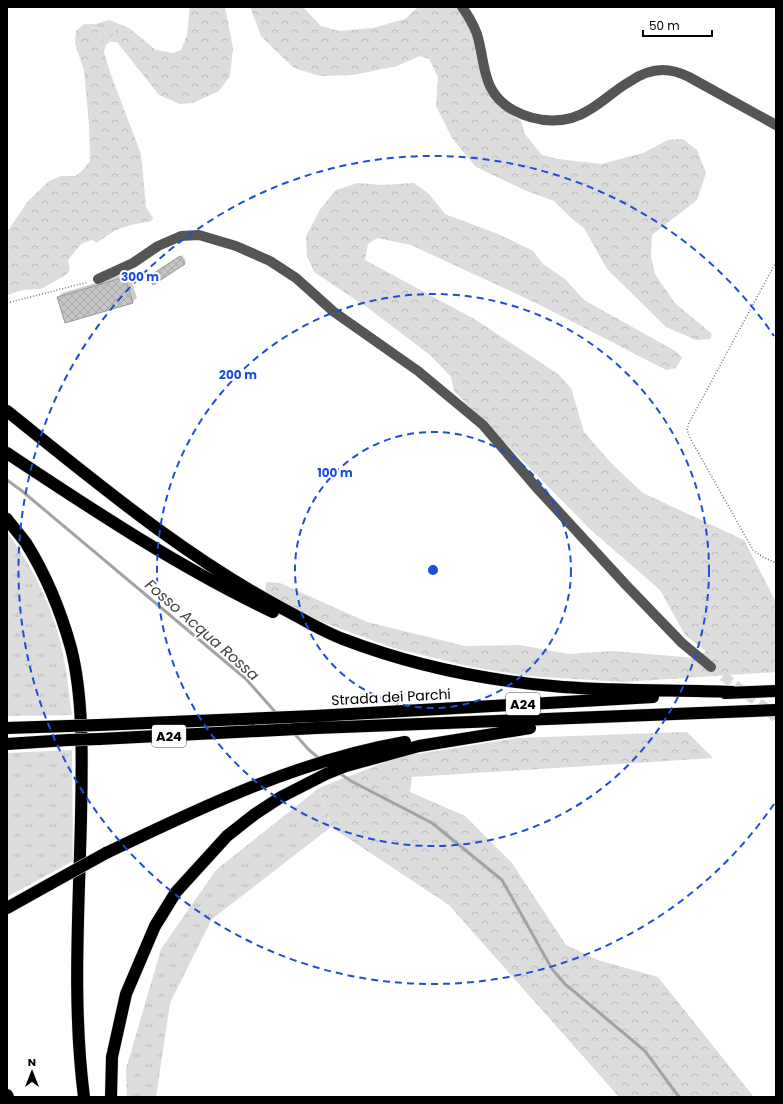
<svg xmlns="http://www.w3.org/2000/svg" width="783" height="1104" viewBox="0 0 783 1104" font-family="Poppins,sans-serif">
<style>
.grass{fill:url(#grass-tufts)}
.forest{fill:url(#forest-crowns)}
.shadow{fill:#0003}
.lines{fill:none;stroke-linecap:round;stroke-linejoin:round}
.stream{stroke:#a3a3a3;stroke-width:3}
.building{fill:url(#building-cross-hatch);stroke:#999}
.minor-tunnel{stroke:#d9d9d9;stroke-width:10;stroke-dasharray:10 5;stroke-linecap:butt}
.highway-casing{stroke:#dbdbdb;stroke-width:13}
.path{stroke:#777;stroke-width:1.5;stroke-dasharray:1 2;stroke-linecap:butt}
.minor{stroke:#555;stroke-width:10}
.highway{stroke:#000;stroke-width:12}
.highway-bridge-casing{stroke:#dbdbdb;stroke-width:13;stroke-linecap:butt}
.highway-bridge{stroke:#000;stroke-width:12}
.ring{fill:none;stroke:#1d4ed8;stroke-width:2;stroke-dasharray:7 5}
.labels{text-anchor:middle;stroke-width:4;stroke-linejoin:round;paint-order:stroke}
.shield{fill:#fff;stroke:#4c4c4c;stroke-width:1}
.shield-label{font-size:13px;font-weight:bold;fill:#000}
.street-label{font-size:14px;fill:#000;stroke:#fff}
.water-label{font-size:15px;font-style:italic;fill:#444;stroke:#fff}
.centre{fill:#1d4ed8;stroke:#fff;stroke-width:2}
.ring-label{font-size:12px;text-anchor:middle;font-weight:bold;fill:#1d4ed8;stroke:#fff;stroke-width:4;stroke-linejoin:round;paint-order:stroke}
</style>
<defs>
<pattern id="grass-tufts" width="24" height="20" patternUnits="userSpaceOnUse"><rect width="24" height="20" fill="#dcdcdc"/><path d="M3 7l-1-3M5 7V3M7 7l1-3M15 17l-1-3M17 17v-4M19 17l1-3" fill="none" stroke="#bbb"/></pattern>
<pattern id="forest-crowns" width="20" height="18" patternUnits="userSpaceOnUse"><rect width="20" height="18" fill="#dcdcdc"/><path d="M2 6a3 3 0 1 1 6 0M12 15a3 3 0 1 1 6 0" fill="none" stroke="#bbb"/></pattern>
<pattern id="building-cross-hatch" width="8" height="8" patternUnits="userSpaceOnUse"><rect width="8" height="8" fill="#c4c4c4"/><path d="M0 0l8 8M0 8l8-8" fill="none" stroke="#a7a7a7"/></pattern>
</defs>
<rect width="100%" height="100%" fill="#fff"/>
<!-- grass -->
<path class="grass" d="M 109,20 L 129,28 L 116,28 L 110,42 L 106,45 L 97,29 L 84,24 L 96,24 Z
M 7,532 C 35,570 56,613 64,660 C 68,678 69,697 72,715 L 7,716 Z
M 72,750 L 73,861 L 7,897 L 7,753 Z
M 319,788 L 331,827 L 212,919 L 170,1003 L 156,1097 L 127,1097 L 126,1069 L 161,949 L 216,870 Z"/>
<!-- forest -->
<path class="forest" d="M 190,7 L 225,7 L 233,48 L 230,76 L 219,91 L 193,103 L 180,104 L 159,95 L 117,42 L 110,42 L 116,28 L 129,28 L 156,50 L 173,53 L 181,50 L 187,35 Z
M 250,7 L 303,7 L 321,26 L 339,31 L 373,28 L 405,19 L 418,7 L 459,7 L 477,43 L 480,70 L 507,111 L 521,121 L 525,134 L 542,155 L 558,159 L 601,164 L 643,153 L 668,140 L 683,139 L 697,150 L 706,173 L 697,200 L 652,235 L 651,257 L 655,274 L 675,303 L 712,334 L 710,339 L 696,340 L 666,327 L 607,269 L 584,228 L 572,219 L 554,201 L 524,190 L 476,167 L 452,138 L 436,106 L 438,77 L 429,59 L 420,56 L 397,66 L 353,75 L 320,76 L 294,68 L 275,50 L 261,36 Z
M 84,24 L 97,29 L 106,45 L 104,52 L 111,75 L 141,154 L 146,207 L 153,218 L 152,221 C 128,225 117,227 97,243 L 92,240 L 81,244 L 68,260 L 70,270 L 66,275 L 41,289 L 23,290 L 7,295 L 7,232 L 28,201 L 49,181 L 61,176 L 75,176 L 81,172 L 90,161 L 89,125 L 84,71 L 75,43 L 76,31 Z
M 357,183 L 382,185 L 414,183 L 429,194 L 445,214 L 498,234 L 533,251 L 543,264 L 565,279 L 584,300 L 677,352 L 682,358 L 676,368 L 666,370 L 540,305 L 411,245 L 377,238 L 368,244 L 365,260 L 476,320 L 558,374 L 571,388 L 584,432 L 612,464 L 643,493 L 744,540 L 776,602 L 776,672 L 623,682 L 527,676 L 472,667 L 393,648 L 320,621 L 265,593 L 266,582 L 280,583 L 367,622 L 465,646 L 520,645 L 568,654 L 613,651 L 696,658 L 706,651 L 685,635 L 660,590 L 591,530 L 454,391 L 451,377 L 430,355 L 368,308 L 314,272 L 307,256 L 306,236 L 321,208 L 336,190 Z
M 687,732 L 713,758 L 412,777 L 410,792 L 465,816 L 512,863 L 566,945 L 598,960 L 658,977 L 754,1097 L 619,1097 L 449,905 L 331,827 L 319,788 L 398,757 L 518,738 Z"/>
<!-- shadow -->
<path class="shadow" d="M 182,255 L 186,261 L 185,263 L 153,284 L 151,276 Z
M 129,273 L 137,298 L 132,302 L 58,297 L 62,293 Z"/>
<g class="lines">
<!-- stream -->
<path class="stream" d="M 7,480 L 22,491 L 246,679 L 277,714
M 293,732 L 309,750 L 320,759
M 339,773 L 351,781 L 432,823 L 502,880 L 552,969 L 565,984 L 645,1051 L 679,1097"/>
</g>
<!-- building -->
<path class="building" d="M 180,256 L 185,264 L 153,285 L 148,277 Z
M 125,277 L 133,303 L 65,323 L 57,297 Z"/>
<g class="lines">
<!-- minor-tunnel -->
<path class="minor-tunnel" d="M 711,667 L 763,706 L 776,718"/>
<!-- highway casing -->
<g class="highway-casing">
<path id="highway" d="M 7,411 C 97,483 186,558 289,612 C 306,621 324,632 343,639 C 413,666 488,681 563,687 C 619,691 676,690 732,692
M 7,453 C 93,510 180,568 273,612
M 7,519 C 13,527 20,535 26,543 C 46,575 61,612 71,648 C 84,699 82,764 81,817 C 79,910 72,1004 84,1097
M 725,693 L 776,691
M 99,725 L 315,716 L 653,697
M 7,728 L 69,726
M 99,739 L 316,728 L 776,710
M 7,744 L 68,740
M 106,853 C 204,806 297,761 405,742
M 7,908 L 50,884
M 7,1095 L 8,1097
M 111,1097 L 112,1057 L 126,994 L 155,926 L 176,892 L 227,836 L 255,814 L 281,797 L 326,774 L 346,766 L 419,746 L 530,728"/>
</g>
<!-- path -->
<path class="path" d="M 776,262 L 689,423 L 687,430 L 690,438 L 753,550 L 763,557 L 776,563
M 7,303 L 88,282"/>
<!-- minor -->
<path class="minor" d="M 462,7 C 468,15 473,24 477,34 C 486,64 481,92 513,110 C 537,123 566,125 589,110 C 603,102 615,90 629,82 C 639,75 650,70 663,70 C 672,70 681,73 689,77 L 776,125
M 98,279 L 133,263 L 158,246 L 181,236 L 199,235 L 236,246 L 270,261 L 296,278 L 334,312 L 418,371 L 483,425 L 536,487 L 626,585 L 682,643 L 711,667"/>
<!-- highway -->
<use href="#highway" class="highway"/>
<!-- highway-bridge casing -->
<g class="highway-bridge-casing">
<path id="highway-bridge" d="M 69,726 L 99,725
M 68,740 L 99,739
M 50,884 L 106,853"/>
</g>
<!-- highway-bridge -->
<use href="#highway-bridge" class="highway-bridge"/>
</g>
<!-- distance rings -->
<g class="ring">
<circle cx="433" cy="570" r="138"/>
<circle cx="433" cy="570" r="276"/>
<path d="M774 804A414 414 0 1 1 774 336"/>
</g>
<g class="labels">
<!-- shield labels -->
<g class="shield">
<rect x="506" y="693" width="34" height="22" rx="3"/>
<rect x="152" y="725" width="34" height="22" rx="3"/>
</g>
<g class="shield-label">
<text x="523" y="709">A24</text>
<text x="169" y="741">A24</text>
</g>
<!-- street labels -->
<g class="street-label">
<text transform="translate(391 697) rotate(-3)" y="5">Strada dei Parchi</text>
</g>
<!-- water labels -->
<g class="water-label">
<text transform="translate(202 630) rotate(41)" y="5">Fosso Acqua Rossa</text>
</g>
</g>
<circle cx="433" cy="570" r="6" class="centre"/>
<g class="ring-label">
<text x="140" y="281">300 m</text>
<text x="238" y="379">200 m</text>
<text x="335" y="477">100 m</text>
</g>
<!-- border -->
<rect width="783" height="1104" fill="none" stroke="#000000" stroke-width="16"/>
<!-- north arrow -->
<g transform="translate(32 1072)" stroke="#ffffff" stroke-width="3" paint-order="stroke">
<path d="M0-3L7 15L0 10L-7 15Z" fill="#000000"/>
<text y="-6" font-size="11" font-weight="bold" text-anchor="middle" fill="#000000">N</text>
</g>
<!-- scale -->
<path d="M643 30v6h69v-6" fill="none" stroke="#000000" stroke-width="2"/>
<text x="649" y="30" font-size="12" fill="#000000" stroke="#ffffff" stroke-width="3" paint-order="stroke">50 m</text>
</svg>
